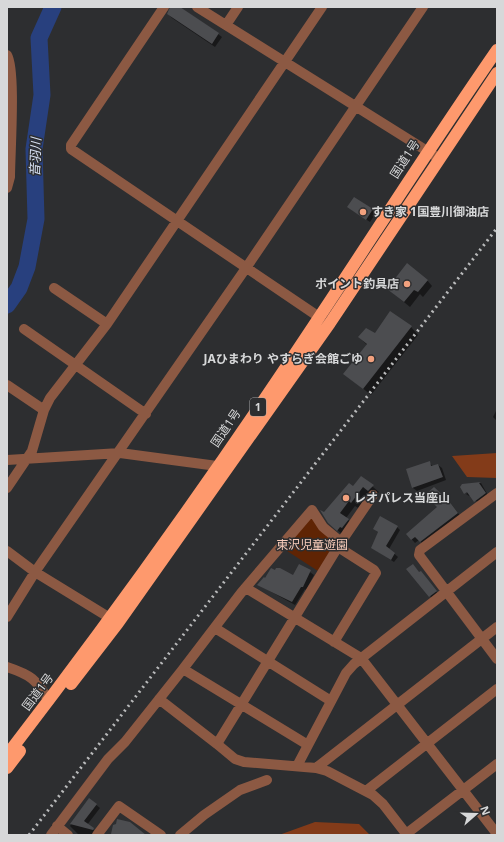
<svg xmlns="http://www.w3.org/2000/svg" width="504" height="842" viewBox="0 0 504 842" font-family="'Noto Sans','Noto Sans JP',sans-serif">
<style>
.green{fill:#5f2404}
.forest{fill:#833b19}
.shadow{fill:#0007}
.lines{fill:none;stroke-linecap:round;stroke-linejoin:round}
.river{stroke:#28407e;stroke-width:17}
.building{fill:#4c4d50}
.street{stroke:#8c5943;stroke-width:10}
.highway{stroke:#fe996d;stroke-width:12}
.rail{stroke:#b9babb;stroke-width:3;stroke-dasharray:2 4;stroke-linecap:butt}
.poi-dot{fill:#f2a17e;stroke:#2d2e30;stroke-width:1.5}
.labels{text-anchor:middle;stroke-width:3;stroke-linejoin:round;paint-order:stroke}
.shield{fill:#2d2e30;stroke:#a4a5a6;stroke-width:1}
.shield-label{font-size:11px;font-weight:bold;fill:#d7d8d9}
.street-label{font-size:12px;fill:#d7d8d9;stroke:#2d2e30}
.poi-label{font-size:12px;font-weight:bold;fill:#d7d8d9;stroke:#2d2e30;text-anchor:start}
.park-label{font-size:12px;fill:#f9cdbb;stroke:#2d2e30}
.water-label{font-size:13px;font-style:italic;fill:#d7e0f3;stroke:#2d2e30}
</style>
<rect width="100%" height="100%" fill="#2d2e30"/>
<!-- green -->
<path class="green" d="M 313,515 L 336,541 L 318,571 L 284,549 Z"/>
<!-- forest -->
<path class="forest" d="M 497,453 L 497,478 L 467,477 L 452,456 Z
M 315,822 L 359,824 L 370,835 L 279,835 Z"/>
<!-- shadow -->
<path class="shadow" d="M 171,7 L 178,7 L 218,34 L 222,37 L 215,47 L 172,18 L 168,14 Z
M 352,210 L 372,210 L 376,213 L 370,222 Z
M 427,280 L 432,286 L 423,297 L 420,294 L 410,307 L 394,294 Z
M 411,327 L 418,335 L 371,395 L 345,374 L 367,345 L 359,337 Z
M 497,409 L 497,421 L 493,417 Z
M 429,463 L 433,466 L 438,465 L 442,468 L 446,480 L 417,491 L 413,488 L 408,470 Z
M 361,477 L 379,492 L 375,496 L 370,492 L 358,508 L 355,506 L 346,518 L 354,525 L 344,536 L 335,528 L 324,514 L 353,487 Z
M 481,483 L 489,497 L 479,504 L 471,495 L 469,496 L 466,494 L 472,490 L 462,485 Z
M 449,501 L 461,517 L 424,545 L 419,540 L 415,543 L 407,534 Z
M 397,527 L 400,530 L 389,549 L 398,557 L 394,562 L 372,548 L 379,533 L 374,529 Z
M 300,565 L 314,575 L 306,590 L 305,589 L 295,605 L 259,585 L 266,579 L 293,577 Z
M 421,572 L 439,595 L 434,599 L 430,596 L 420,573 Z
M 89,799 L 100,808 L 87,825 L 96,832 L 93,835 L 79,835 L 70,826 Z
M 143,833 L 144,835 L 112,834 Z"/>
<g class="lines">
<!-- river -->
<path class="river" d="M 7,305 L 19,288 L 27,267 L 36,219 L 34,149 L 42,95 L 39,38 L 53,7"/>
</g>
<!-- building -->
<path class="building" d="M 170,7 L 180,7 L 219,33 L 212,44 L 167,14 Z
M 354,197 L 373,209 L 366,220 L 347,207 Z
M 407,263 L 428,280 L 418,292 L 414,290 L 404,302 L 387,289 Z
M 390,311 L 412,326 L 363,389 L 343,374 L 367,344 L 358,337 L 366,328 L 375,333 Z
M 430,461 L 431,466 L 438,464 L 443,477 L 412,488 L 406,469 Z
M 361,476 L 374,485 L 368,491 L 363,487 L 351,503 L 349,501 L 340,513 L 349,519 L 342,528 L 340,527 L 337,531 L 328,523 L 320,510 L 324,512 L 349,483 L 353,486 Z
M 481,482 L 479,483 L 486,493 L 474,502 L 467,492 L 464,494 L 460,487 L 462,484 Z
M 434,487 L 449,501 L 458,513 L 420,542 L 415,537 L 411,540 L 406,534 L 437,507 L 425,495 Z
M 380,516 L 398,526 L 386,546 L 395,553 L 391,560 L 371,548 L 378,532 L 373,529 Z
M 299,564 L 311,570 L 303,587 L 301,587 L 292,602 L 257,585 L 264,577 L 265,578 L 271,568 L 275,570 L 276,568 L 280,568 L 293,575 Z
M 413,564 L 419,572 L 421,571 L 437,591 L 429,597 L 406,569 Z
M 89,798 L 97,804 L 84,821 L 94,828 L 93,830 L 70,824 Z
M 117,819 L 130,822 L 146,835 L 111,834 L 113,825 L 116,824 Z"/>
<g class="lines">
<!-- street -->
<path class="street" d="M 164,7 L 71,145 L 71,149 L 319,317
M 197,7 L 435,156
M 226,25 L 238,7
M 7,55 C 16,70 10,154 10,177 L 7,188
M 54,288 L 107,324
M 24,329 L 146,414
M 7,385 L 44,410
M 7,460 L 120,453 L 217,466
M 7,488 L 32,451 L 44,410 L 50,398 L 107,324 L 322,7
M 497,493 L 420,550 L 419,555 L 497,659
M 373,495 L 341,542 L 217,744 L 235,759 L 244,762 L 316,768 L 327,771 L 373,795 L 383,804 L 407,835
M 7,551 L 35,572 L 110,618
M 246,588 L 361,658 L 497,834
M 7,617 L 35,572 L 246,268 L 423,7
M 215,628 L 331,701
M 334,642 L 376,573 L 374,570 L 338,547
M 7,667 C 31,675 36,679 49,701
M 183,669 L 241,593 L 312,510 L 323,527 L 341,542
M 159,699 L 217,744
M 297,766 L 346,673 L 354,664 L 497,552
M 316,768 L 497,627
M 366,791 L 497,689
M 57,826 L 68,835
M 406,834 L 497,764
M 51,835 L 108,759 L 125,742 L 183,669 L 308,745
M 97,835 L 119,806 L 161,835
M 180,835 L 204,815 L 240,790 L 267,780"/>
<!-- highway -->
<path class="highway" d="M 71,684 L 118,623 L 330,323 L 497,73
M 7,755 C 116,613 221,466 320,316 C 379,227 436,138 497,50
M 7,768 L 20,751"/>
<!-- rail -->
<path class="rail" d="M 29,835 L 497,228"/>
</g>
<!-- markers -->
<g class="poi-dot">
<circle cx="363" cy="212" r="4"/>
<circle cx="407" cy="284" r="4"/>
<circle cx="371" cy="359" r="4"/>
<circle cx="346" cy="498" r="4"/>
</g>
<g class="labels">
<!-- shield labels -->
<rect class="shield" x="250" y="398" width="16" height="18" rx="3"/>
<g class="shield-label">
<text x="258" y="411">1</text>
</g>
<!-- street labels -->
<g class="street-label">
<text transform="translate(405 159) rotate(-57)" y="4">国道1号</text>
<text transform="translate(226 428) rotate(-56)" y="4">国道1号</text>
<text transform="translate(38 692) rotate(-53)" y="4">国道1号</text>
</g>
<!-- poi labels -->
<g class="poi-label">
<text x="371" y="216">すき家 1国豊川御油店</text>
<text x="399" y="288" text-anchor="end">ポイント釣具店</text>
<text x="363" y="363" text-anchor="end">JAひまわり やすらぎ会館ごゆ</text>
<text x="354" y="502">レオパレス当座山</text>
</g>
<!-- park labels -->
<g class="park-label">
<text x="312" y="549">東沢児童遊園</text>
</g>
<!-- water labels -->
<g class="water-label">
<text transform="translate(35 157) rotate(-88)" y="5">音羽川</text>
</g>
</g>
<!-- border -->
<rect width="504" height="842" fill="none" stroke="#d7d8d9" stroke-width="16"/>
<!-- north arrow -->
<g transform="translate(476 814) rotate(70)" stroke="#2d2e30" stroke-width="3" paint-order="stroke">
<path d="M0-3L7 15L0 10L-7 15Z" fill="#d7d8d9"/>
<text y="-6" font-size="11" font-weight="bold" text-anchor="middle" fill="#d7d8d9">N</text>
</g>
</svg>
